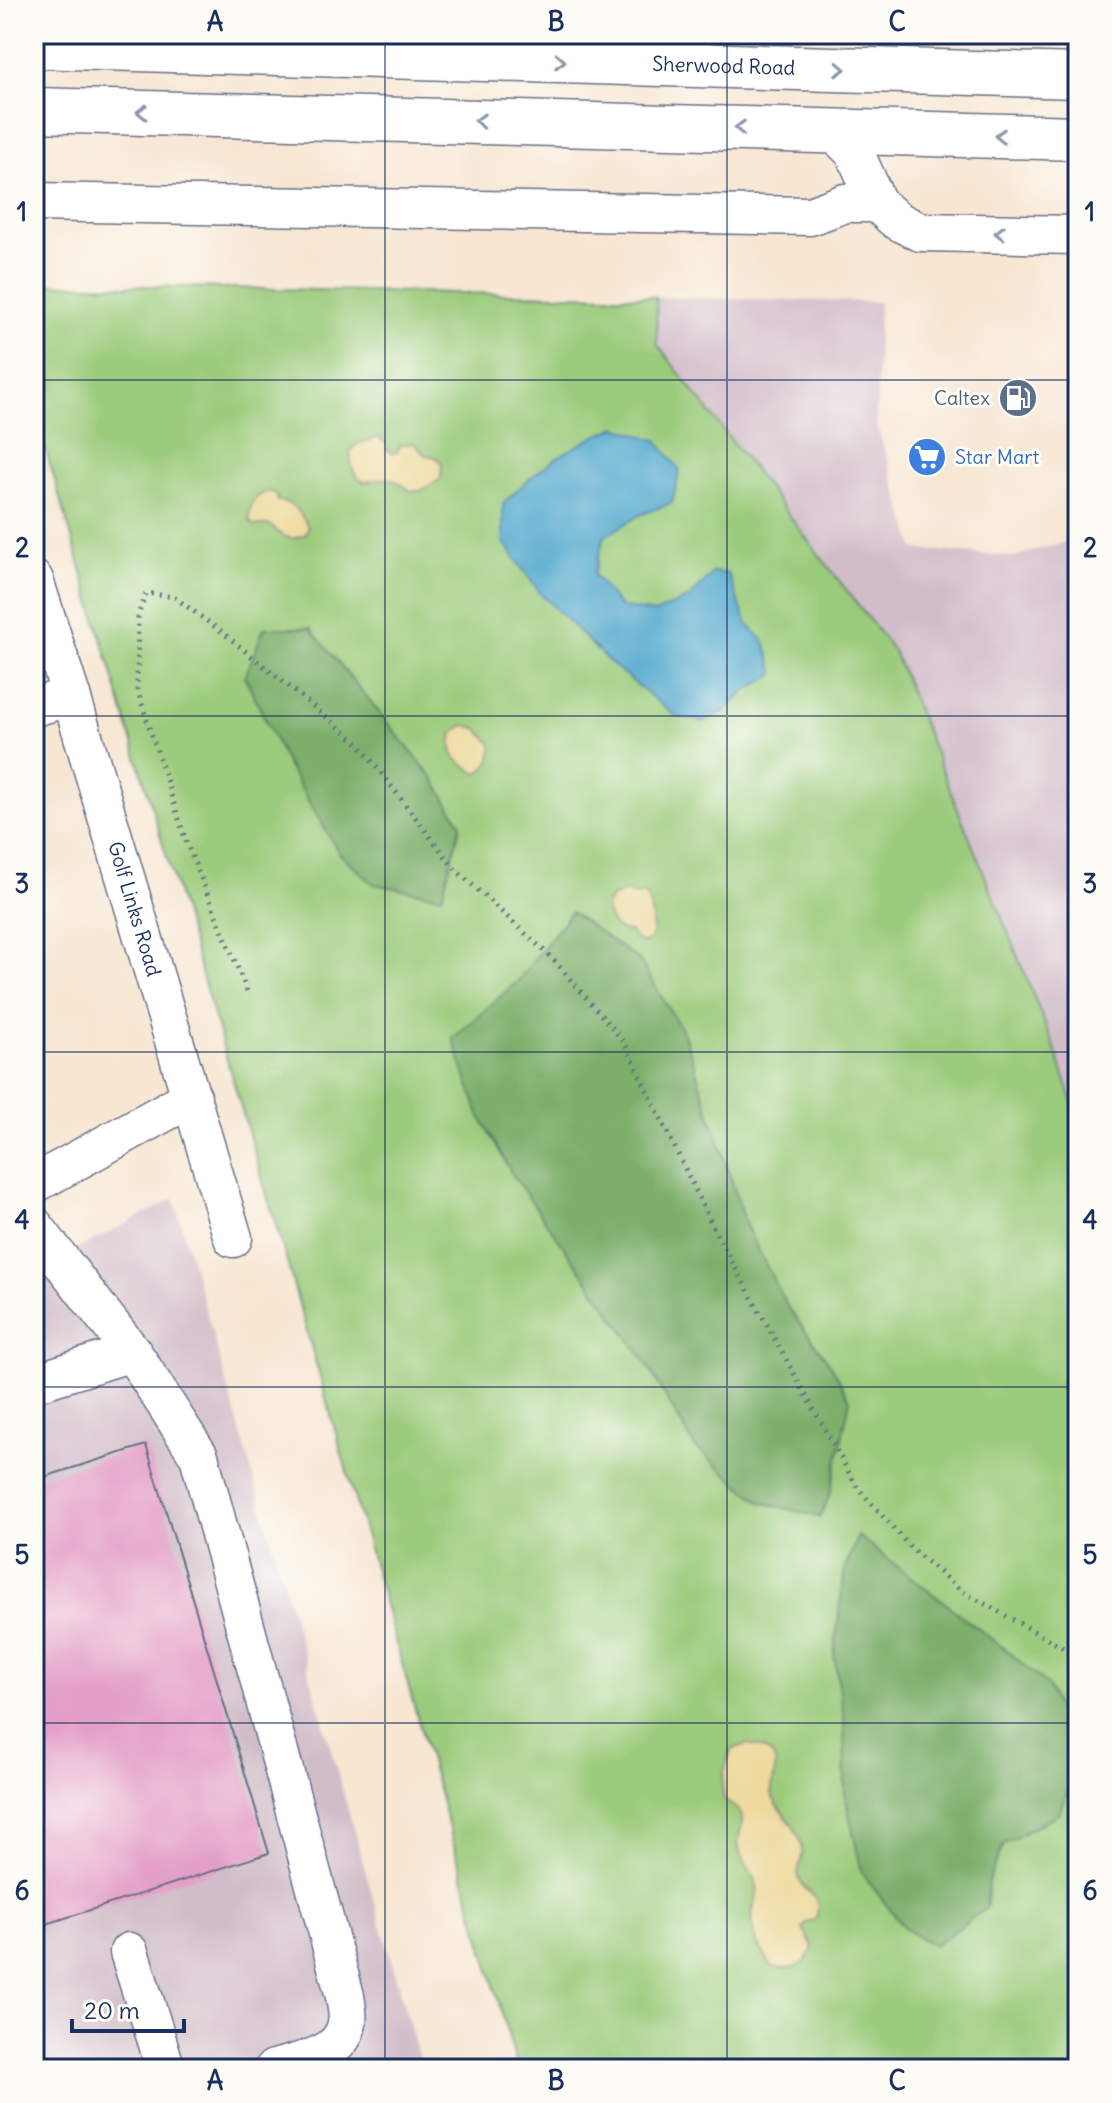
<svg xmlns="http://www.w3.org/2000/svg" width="1112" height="2103" viewBox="0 0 1112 2103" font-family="Delius,sans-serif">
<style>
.industrial{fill:#d1bdc9}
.green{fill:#9bcb7b;stroke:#5b7d6c;stroke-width:2}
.forest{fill:#7caf6b;stroke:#4c6f64;stroke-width:2}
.sand{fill:#eeda9e;stroke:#84847e;stroke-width:2}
.water{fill:#50a7cd;stroke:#366b96;stroke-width:2}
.building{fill:#e4a0c8}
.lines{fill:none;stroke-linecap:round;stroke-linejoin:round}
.minor-casing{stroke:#686f87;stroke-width:41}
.major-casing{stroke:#686f87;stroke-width:47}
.path{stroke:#686f87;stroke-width:5;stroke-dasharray:2 6;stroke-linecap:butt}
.minor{stroke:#fff;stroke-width:38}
.major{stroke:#fff;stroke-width:44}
.oneway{stroke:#8d97ae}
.grid{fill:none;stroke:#1b2f5e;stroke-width:2;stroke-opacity:0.55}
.labels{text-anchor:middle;stroke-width:6;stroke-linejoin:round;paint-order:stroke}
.street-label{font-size:20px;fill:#1b2f5e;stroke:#fdfcf7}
.service-label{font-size:20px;fill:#4e5e75;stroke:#fdfcf7;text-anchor:end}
.shop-label{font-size:20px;fill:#366cbe;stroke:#fdfcf7;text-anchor:start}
.neatline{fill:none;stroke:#1b2f5e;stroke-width:3}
.grid-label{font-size:26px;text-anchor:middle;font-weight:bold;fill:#1b2f5e}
</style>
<rect width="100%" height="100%" fill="#fdfcf7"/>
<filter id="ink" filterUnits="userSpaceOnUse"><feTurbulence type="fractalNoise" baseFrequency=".0125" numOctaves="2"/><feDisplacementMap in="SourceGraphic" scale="16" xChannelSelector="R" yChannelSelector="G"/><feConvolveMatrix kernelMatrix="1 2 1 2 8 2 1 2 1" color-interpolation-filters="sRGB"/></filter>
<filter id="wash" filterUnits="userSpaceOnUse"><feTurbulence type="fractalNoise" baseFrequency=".006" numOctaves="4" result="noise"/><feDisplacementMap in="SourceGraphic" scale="32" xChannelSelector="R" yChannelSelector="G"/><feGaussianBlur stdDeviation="1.8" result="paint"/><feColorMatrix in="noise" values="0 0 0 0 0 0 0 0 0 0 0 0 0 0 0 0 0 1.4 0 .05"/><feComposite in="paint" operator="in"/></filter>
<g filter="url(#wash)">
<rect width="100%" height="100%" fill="#f7e6d2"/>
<!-- industrial -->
<path class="industrial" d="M 909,34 L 1075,34 L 975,38 Z
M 656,297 L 879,302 L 876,423 L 915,549 L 1014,557 L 1078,538 L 1078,1118 L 1054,1046 L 894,652 L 656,343 Z
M 174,1199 L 422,2069 L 34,2069 L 34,1271 Z"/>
<!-- green -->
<path class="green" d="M 34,284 L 656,297 L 657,344 L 894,652 L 1054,1046 L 1078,1118 L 1078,2069 L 518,2069 L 287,1262 L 34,410 Z"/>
<!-- forest -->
<path class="forest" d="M 264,628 L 310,628 L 433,778 L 461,824 L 442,896 L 374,884 L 339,853 L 286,763 L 245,677 Z
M 571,912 L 640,961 L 684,1034 L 747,1228 L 787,1306 L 832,1367 L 850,1400 L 831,1492 L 820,1517 L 760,1502 L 695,1447 L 643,1358 L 512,1174 L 479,1114 L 453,1038 L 517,982 Z
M 858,1536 L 1011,1654 L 1048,1686 L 1078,1762 L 1078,1768 L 1058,1814 L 1004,1844 L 988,1881 L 987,1907 L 934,1946 L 905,1929 L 862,1873 L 845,1795 L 844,1719 L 834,1654 L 845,1568 Z"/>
<!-- sand -->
<path class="sand" d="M 379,437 L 387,445 L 387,450 L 393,453 L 397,452 L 400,445 L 414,443 L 425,455 L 436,457 L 442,463 L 441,479 L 420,491 L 411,491 C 388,474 392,478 363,482 C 352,473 350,466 350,451 L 357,444 Z
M 271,491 L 277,496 L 278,501 C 295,502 301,514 308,527 L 306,534 C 289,543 283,537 270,525 L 253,525 L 249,519 C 250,503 254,495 271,491 Z
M 464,725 L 477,728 L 492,744 C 493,759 490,766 477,774 C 458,759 448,761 453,733 Z
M 624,892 L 636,896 L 645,894 C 653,906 653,924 652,938 L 644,943 L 635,939 L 630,932 C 612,930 611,923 606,908 L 610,899 Z
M 747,1744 C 785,1751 775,1766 771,1794 C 780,1814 797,1825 802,1846 C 805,1857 796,1866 799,1877 C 804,1897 824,1891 816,1919 L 806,1923 L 803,1929 L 813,1947 C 806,1967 792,1972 772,1967 C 761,1950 749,1931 753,1910 C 755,1901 759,1895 757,1886 C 755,1872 744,1865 740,1853 C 732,1827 759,1820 724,1800 C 720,1781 725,1768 731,1750 Z"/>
<!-- water -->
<path class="water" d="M 617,427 L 657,440 L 680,470 L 672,503 L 640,515 L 604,537 L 594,575 L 620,607 L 655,613 L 691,597 L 713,572 L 728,574 L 747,624 L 765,642 L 775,674 L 745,692 L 724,712 L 704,722 L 675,716 L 608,661 L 540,593 L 503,541 L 503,504 C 540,466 568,447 617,427 Z"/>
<g id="blocks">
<!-- building -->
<path class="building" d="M 146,1445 L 269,1853 L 34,1928 L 34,1480 Z"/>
</g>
</g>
<g filter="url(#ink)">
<use href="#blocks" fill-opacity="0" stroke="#686f87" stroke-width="2"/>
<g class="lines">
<!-- minor casing -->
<g class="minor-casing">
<g id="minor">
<path d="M 833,131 L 855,153 L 877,203"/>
<path d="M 34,202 L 810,216 L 845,203 L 877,203 L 896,220 L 920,232 L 1078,235"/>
<path id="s1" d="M 34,580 L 71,696 L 233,1238"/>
<path d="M 34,707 L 71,696"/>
<path d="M 34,1184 L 192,1097"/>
<path d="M 34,1226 L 132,1352 L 199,1456 L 345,1996 C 346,2004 349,2015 347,2023 C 342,2056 300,2061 274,2069"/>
<path d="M 34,1383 L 132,1352"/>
<path d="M 129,1952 L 166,2069"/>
</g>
</g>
<!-- major casing -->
<g class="major-casing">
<g id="major">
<path id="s2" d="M 34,46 L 1078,76"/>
<path d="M 34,110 L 1078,138"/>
</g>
</g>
<!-- path -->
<path class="path" d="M 247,991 L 187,844 L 137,689 L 138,615 L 146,593 L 174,597 L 222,632 L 358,743 L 455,869 L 552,958 L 624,1042 L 717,1235 L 857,1487 L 912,1549 L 960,1590 L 1078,1656"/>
<!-- minor -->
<use href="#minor" class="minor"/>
<!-- major -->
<use href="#major" class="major"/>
</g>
<!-- one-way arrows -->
<defs><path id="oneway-chevron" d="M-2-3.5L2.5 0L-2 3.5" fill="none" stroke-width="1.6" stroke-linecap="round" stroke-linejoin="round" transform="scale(2)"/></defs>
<g class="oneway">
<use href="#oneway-chevron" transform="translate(560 61) rotate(2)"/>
<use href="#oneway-chevron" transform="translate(840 69) rotate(2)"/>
<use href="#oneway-chevron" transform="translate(142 112) rotate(-179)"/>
<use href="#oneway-chevron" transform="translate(480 121) rotate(-178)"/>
<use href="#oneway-chevron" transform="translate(740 128) rotate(-178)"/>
<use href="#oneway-chevron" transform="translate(1000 136) rotate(-178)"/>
<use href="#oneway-chevron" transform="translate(1000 233) rotate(-179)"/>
</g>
</g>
<!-- grid -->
<path class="grid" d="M 385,34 L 385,2069M 727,34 L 727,2069M 34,380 L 1078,380M 34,716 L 1078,716M 34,1052 L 1078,1052M 34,1387 L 1078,1387M 34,1723 L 1078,1723"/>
<!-- icons -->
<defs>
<g id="fuel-disc" transform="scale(2)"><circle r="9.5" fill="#5c6f8a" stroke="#fdfcf7"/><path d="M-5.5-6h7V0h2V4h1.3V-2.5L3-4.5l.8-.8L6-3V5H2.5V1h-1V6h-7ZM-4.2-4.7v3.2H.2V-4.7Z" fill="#fff"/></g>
<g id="supermarket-disc" transform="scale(2)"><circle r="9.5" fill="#3f7fe0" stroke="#fdfcf7"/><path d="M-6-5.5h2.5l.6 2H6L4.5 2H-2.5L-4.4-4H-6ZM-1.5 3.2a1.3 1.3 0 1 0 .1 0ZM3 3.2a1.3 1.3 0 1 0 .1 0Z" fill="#fff"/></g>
</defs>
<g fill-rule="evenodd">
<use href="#fuel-disc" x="1018" y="398"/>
<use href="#supermarket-disc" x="927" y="457"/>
</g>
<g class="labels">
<!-- street labels -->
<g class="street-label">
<text dy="7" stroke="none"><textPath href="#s2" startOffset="690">Sherwood Road</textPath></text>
<text dy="7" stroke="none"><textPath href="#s1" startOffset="344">Golf Links Road</textPath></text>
</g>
<!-- service labels -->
<g class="service-label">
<text x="990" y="405">Caltex</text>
</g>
<!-- shop labels -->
<g class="shop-label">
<text x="955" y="464">Star Mart</text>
</g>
</g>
<!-- margin -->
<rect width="1112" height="2103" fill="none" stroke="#fdfcf7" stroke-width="88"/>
<!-- scale -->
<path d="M72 2019v12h112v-12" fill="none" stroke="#1b2f5e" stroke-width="4"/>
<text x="84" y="2019" font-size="24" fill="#1b2f5e" stroke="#fdfcf7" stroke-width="6" paint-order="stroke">20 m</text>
<rect x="44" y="44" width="1024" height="2015" class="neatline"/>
<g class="grid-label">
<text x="215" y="31">A</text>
<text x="556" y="31">B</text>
<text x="897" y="31">C</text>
<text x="22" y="221">1</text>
<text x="1090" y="221">1</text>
<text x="22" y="557">2</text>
<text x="1090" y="557">2</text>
<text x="22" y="893">3</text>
<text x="1090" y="893">3</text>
<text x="22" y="1229">4</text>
<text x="1090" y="1229">4</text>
<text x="22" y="1564">5</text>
<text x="1090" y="1564">5</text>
<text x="22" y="1900">6</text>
<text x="1090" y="1900">6</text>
<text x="215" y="2090">A</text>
<text x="556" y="2090">B</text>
<text x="897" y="2090">C</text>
</g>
</svg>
